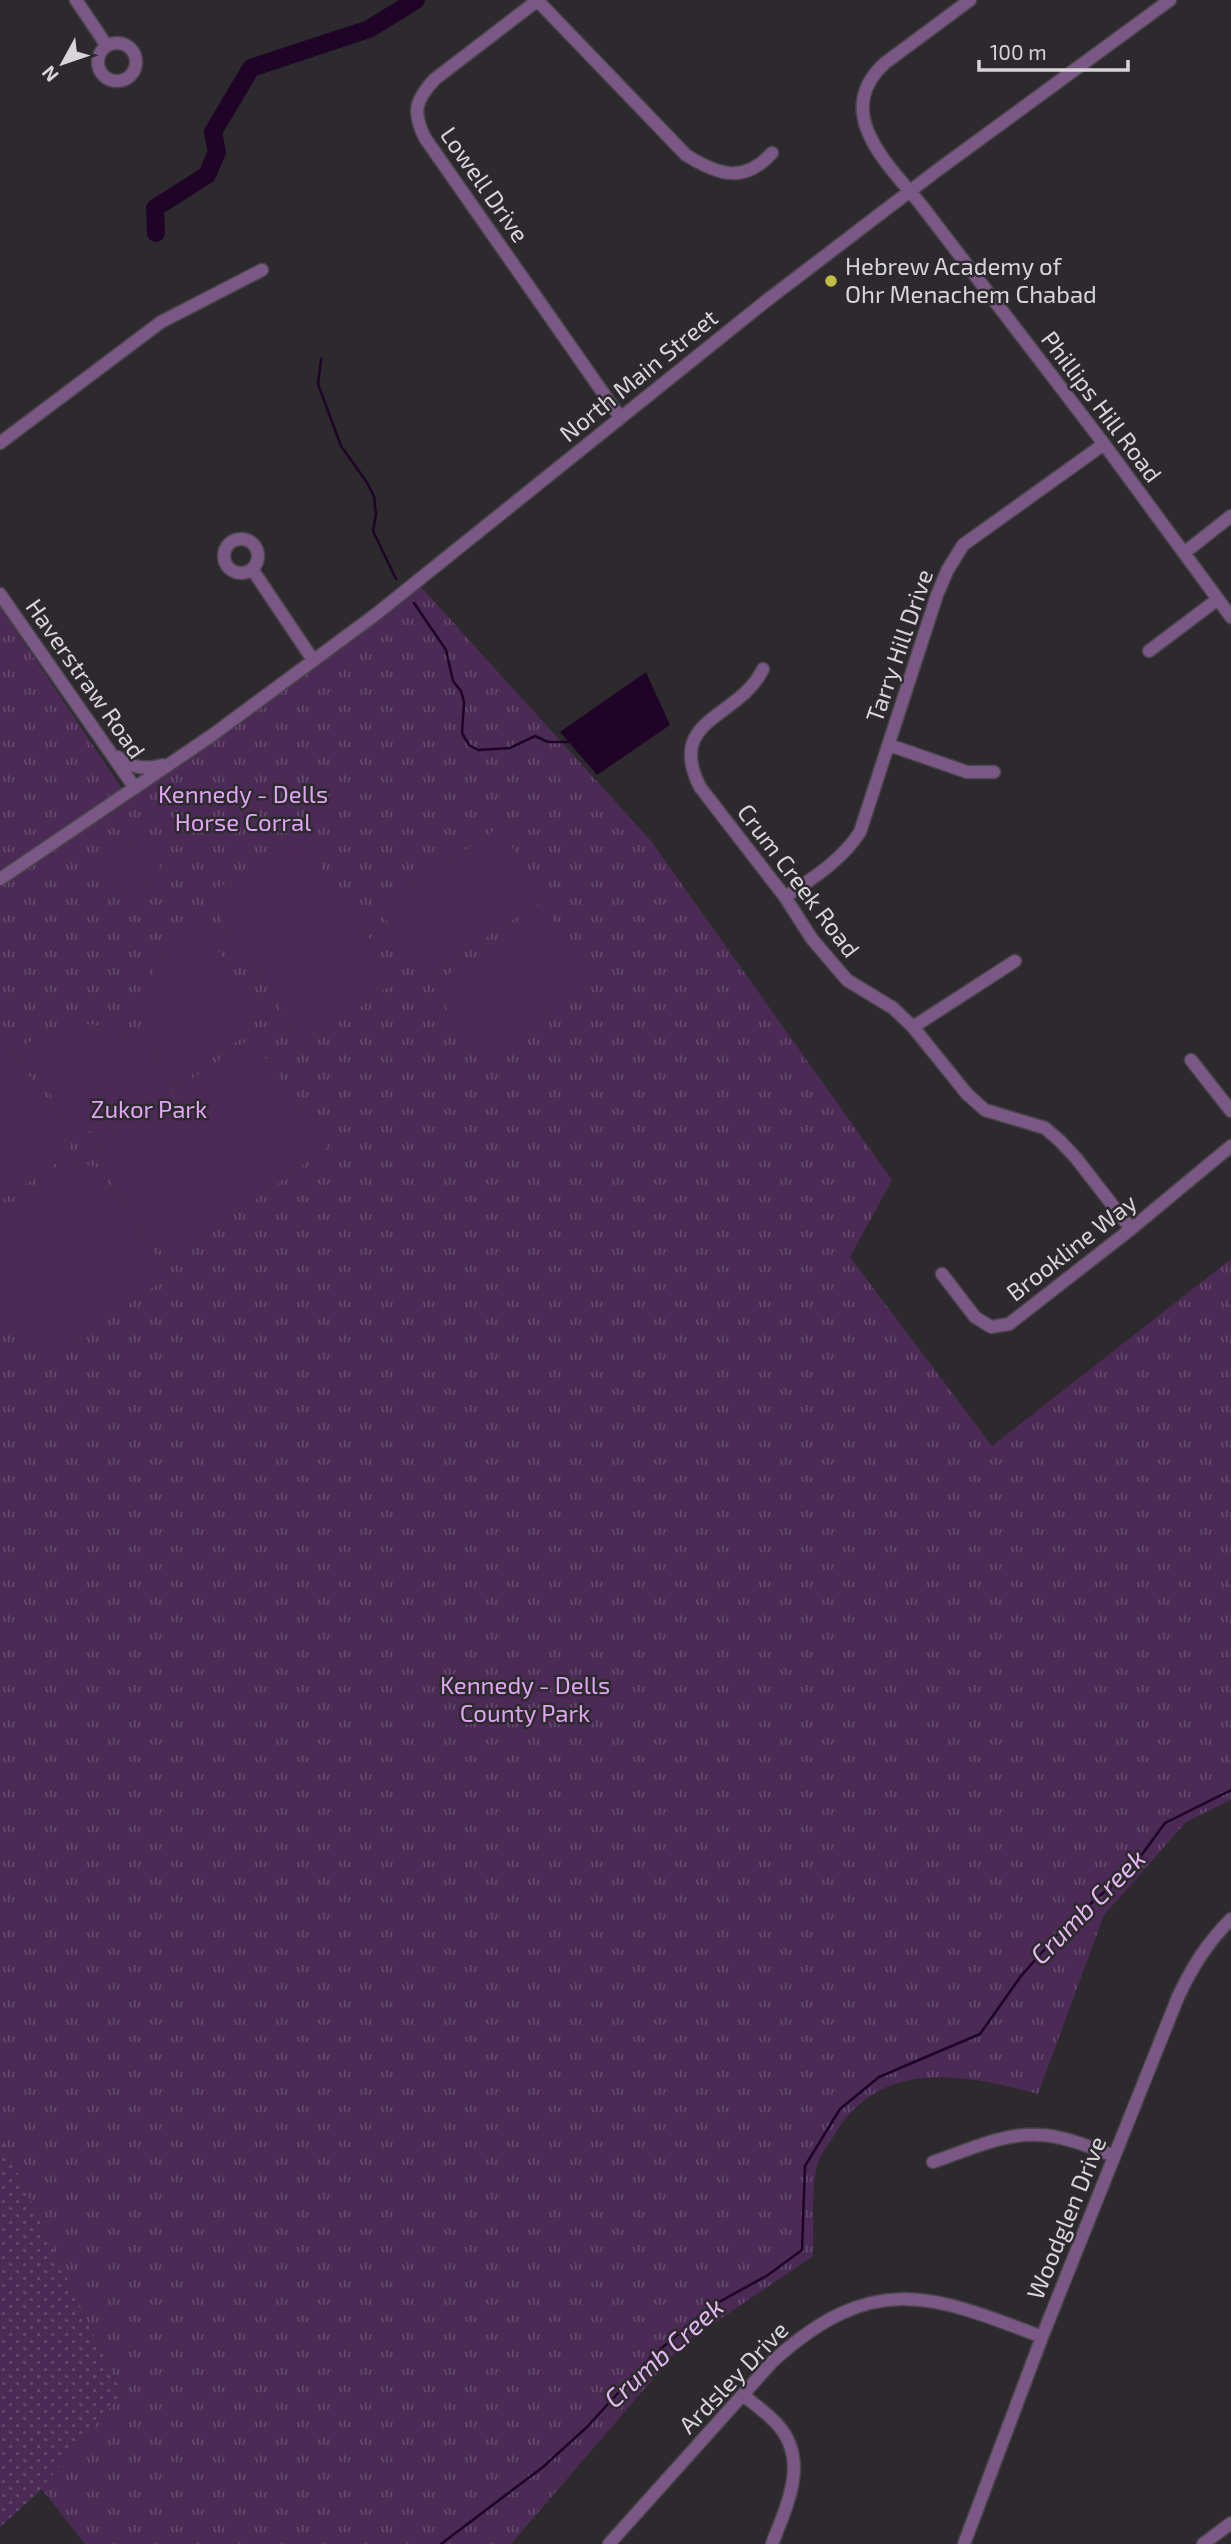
<svg xmlns="http://www.w3.org/2000/svg" width="1231" height="2544" viewBox="0 0 1231 2544" font-family="'Exo 2',sans-serif">
<style>
.grass{fill:url(#grass-dots)}
.park{fill:url(#park-tufts)}
.garden{fill:#4b2b55}
.water{fill:#1f0428}
.lines{fill:none;stroke-linecap:round;stroke-linejoin:round}
.stream{stroke:#1f0428;stroke-width:2.5}
.river{stroke:#1f0428;stroke-width:18}
.minor-casing{stroke:#484549;stroke-width:15}
.minor{stroke:#7b5786;stroke-width:12}
.poi-dot{fill:#c1bd40;stroke:#2d2a2e;stroke-width:2.5}
.labels{text-anchor:middle;stroke-width:5;stroke-linejoin:round;paint-order:stroke}
.street-label{font-size:24px;fill:#d7d5d8;stroke:#2d2a2e}
.poi-label{font-size:24px;fill:#d7d5d8;stroke:#2d2a2e;text-anchor:start}
.park-label{font-size:24px;fill:#dfa4f3;stroke:#2d2a2e}
.water-label{font-size:26px;font-style:italic;fill:#e4b7f2;stroke:#2d2a2e}
</style>
<defs>
<pattern id="grass-dots" width="8" height="8" patternUnits="userSpaceOnUse" patternTransform="scale(1.75)"><rect width="8" height="8" fill="#4b2b55"/><path d="M2 2h.1M6 6h.1" fill="none" stroke="#64496d" stroke-width="1.8" stroke-linecap="round"/></pattern>
<pattern id="park-tufts" width="24" height="20" patternUnits="userSpaceOnUse" patternTransform="scale(1.75)"><rect width="24" height="20" fill="#4b2b55"/><path d="M3 7l-1-3M5 7V3M7 7l1-3M15 17l-1-3M17 17v-4M19 17l1-3" fill="none" stroke="#64496d"/></pattern>
</defs>
<rect width="100%" height="100%" fill="#2d2a2e"/>
<!-- grass -->
<path class="grass" d="M 0,2135 L 122,2394 L 38,2493 L 0,2527 Z"/>
<!-- park -->
<path class="park" d="M 421,587 L 651,841 L 892,1180 L 850,1257 L 992,1446 L 1231,1259 L 1231,1800 L 1186,1822 L 1104,1915 L 1038,2094 C 964,2074 879,2057 833,2137 C 827,2147 817,2159 816,2170 C 811,2198 814,2228 813,2256 L 682,2345 L 511,2544 L 85,2544 L 41,2488 L 122,2394 L 0,2136 L 0,883 L 118,802 Z
M 0,607 L 123,790 L 0,875 Z"/>
<!-- garden -->
<path class="garden" d="M 499,827 L 545,899 L 423,979 L 379,908 Z
M 298,831 L 398,981 L 305,1044 L 206,897 Z
M 140,840 L 164,874 L 129,900 L 104,865 Z
M 546,911 L 595,981 L 478,1058 L 432,985 Z
M 200,925 L 258,1007 L 251,1032 L 99,1133 L 72,1128 L 20,1047 L 47,1033 L 83,1023 L 116,1029 L 148,1046 L 167,1068 L 149,1042 L 143,1001 L 156,964 L 182,936 Z
M 0,1032 L 72,1139 L 68,1155 L 0,1202 Z
M 251,1038 L 328,1147 L 169,1262 L 97,1162 L 103,1140 Z
M 69,1162 L 92,1166 L 171,1275 L 68,1346 L 23,1341 L 0,1312 L 0,1212 Z"/>
<!-- water -->
<path class="water" d="M 646,672 L 670,725 L 597,775 L 560,732 Z"/>
<g class="lines">
<!-- stream -->
<path class="stream" d="M 321,359 L 318,384 L 341,446 L 366,481 L 374,496 L 376,515 L 373,531 L 396,579
M 414,603 L 446,650 L 453,681 L 461,691 L 464,702 L 462,733 L 469,745 L 478,750 L 510,748 L 535,736 L 548,742 L 569,742
M 441,2544 L 543,2467 L 587,2427 L 650,2358 L 710,2307 L 768,2275 L 802,2250 L 805,2166 L 840,2109 L 879,2077 L 980,2034 L 1021,1976 L 1067,1924 L 1132,1868 L 1165,1823 L 1231,1790"/>
<!-- river -->
<path class="river" d="M 156,233 L 155,208 L 207,175 L 217,152 L 213,132 L 251,68 L 369,29 L 416,0"/>
<!-- minor casing -->
<g class="minor-casing">
<path id="minor" d="M 76,0 L 107,46
M 537,0 L 686,155 C 718,175 744,184 772,153
M 538,0 L 435,79 C 415,100 412,112 425,138 L 620,417
M 970,0 L 885,63 C 830,113 890,166 922,206 L 1104,444 L 1231,617
M98 62a19 19 0 1 1 38 0a19 19 0 1 1-38 0Z
M 0,443 L 161,322 L 262,270
M224 556a17 17 0 1 1 34 0a17 17 0 1 1-34 0Z
M 1184,553 L 1231,516
M 252,569 L 313,660
M 0,594 L 135,788
M 1149,651 L 1218,599
M 763,669 C 739,719 665,718 700,787 L 785,897 L 812,939 L 847,980 L 893,1008 L 913,1027 L 967,1094 L 985,1110 L 1045,1128 L 1060,1141 L 1076,1158 L 1131,1229
M 889,745 L 967,772 L 994,772
M 118,757 C 132,768 145,770 163,765
M 0,879 L 211,736 L 375,615 L 766,301 L 935,172 L 1170,0
M 785,897 C 813,878 841,861 860,832 L 937,595 L 947,571 L 963,545 L 1104,444
M 913,1027 L 1015,961
M 1191,1060 L 1231,1111
M 942,1274 L 975,1317 L 991,1327 L 1009,1324 L 1131,1229 L 1231,1146
M 933,2162 C 966,2151 1004,2132 1040,2135 C 1065,2136 1090,2147 1114,2156
M 743,2395 C 754,2404 767,2413 777,2424 C 810,2460 787,2505 772,2544
M 609,2544 L 773,2361 C 872,2272 929,2293 1042,2337
M 964,2544 L 1042,2337 L 1178,1997 C 1192,1967 1207,1943 1231,1919
M 1203,2544 L 1231,2523"/>
</g>
<!-- minor -->
<use href="#minor" class="minor"/>
</g>
<!-- markers -->
<circle class="poi-dot" cx="831" cy="281" r="7"/>
<g class="labels">
<!-- street labels -->
<g class="street-label">
<text transform="translate(484 185) rotate(55)" y="8">Lowell Drive</text>
<text transform="translate(639 376) rotate(-39)" y="8">North Main Street</text>
<text transform="translate(1101 407) rotate(53)" y="8">Phillips Hill Road</text>
<text transform="translate(900 646) rotate(-71)" y="8">Tarry Hill Drive</text>
<text transform="translate(85 679) rotate(55)" y="8">Haverstraw Road</text>
<text transform="translate(798 881) rotate(53)" y="8">Crum Creek Road</text>
<text transform="translate(1072 1248) rotate(-38)" y="8">Brookline Way</text>
<text transform="translate(1067 2218) rotate(-68)" y="8">Woodglen Drive</text>
<text transform="translate(734 2378) rotate(-46)" y="8">Ardsley Drive</text>
</g>
<!-- poi labels -->
<g class="poi-label">
<text x="845" y="275">Hebrew Academy of<tspan x="845" dy="28">Ohr Menachem Chabad</tspan></text>
</g>
<!-- park labels -->
<g class="park-label">
<text x="243" y="803">Kennedy - Dells<tspan x="243" dy="28">Horse Corral</tspan></text>
<text x="149" y="1118">Zukor Park</text>
<text x="525" y="1694">Kennedy - Dells<tspan x="525" dy="28">County Park</tspan></text>
</g>
<!-- water labels -->
<g class="water-label">
<text transform="translate(1088 1907) rotate(-45)" y="9">Crumb Creek</text>
<text transform="translate(664 2353) rotate(-42)" y="9">Crumb Creek</text>
</g>
</g>
<!-- north arrow -->
<g transform="translate(63 63) rotate(230)" stroke="#2d2a2e" stroke-width="5" paint-order="stroke">
<path d="M0-5L12 26L0 18L-12 26Z" fill="#d7d5d8"/>
<text y="-10" font-size="19" font-weight="bold" text-anchor="middle" fill="#d7d5d8">N</text>
</g>
<!-- scale -->
<path d="M979 60v10h149v-10" fill="none" stroke="#d7d5d8" stroke-width="3.5"/>
<text x="990" y="60" font-size="21" fill="#d7d5d8" stroke="#2d2a2e" stroke-width="5" paint-order="stroke">100 m</text>
</svg>
